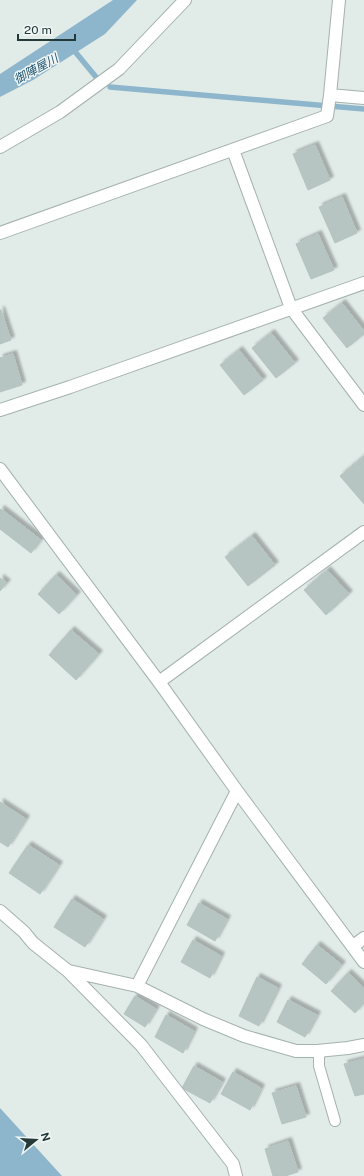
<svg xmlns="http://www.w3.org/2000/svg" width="364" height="1176" viewBox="0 0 364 1176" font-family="'Public Sans','Noto Sans JP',sans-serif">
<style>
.water{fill:#8db6cc}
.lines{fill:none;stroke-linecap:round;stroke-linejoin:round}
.stream{stroke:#8db6cc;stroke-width:5.5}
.building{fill:#b7c5c2;stroke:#b4c4c0;filter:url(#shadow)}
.service-casing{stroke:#a4b2b0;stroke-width:12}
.minor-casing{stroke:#a4b2b0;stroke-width:14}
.service{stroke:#fff;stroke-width:10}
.minor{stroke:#fff;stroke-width:12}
.labels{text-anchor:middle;stroke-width:3;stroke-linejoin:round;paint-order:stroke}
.water-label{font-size:12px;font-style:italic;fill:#225571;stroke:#f1f7f6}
</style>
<defs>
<filter id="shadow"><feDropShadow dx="3.5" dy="-3.5" stdDeviation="1" flood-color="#0004"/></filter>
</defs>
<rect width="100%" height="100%" fill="#e1ebe8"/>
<!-- water -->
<path class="water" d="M 113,0 L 137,0 L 105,34 L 33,80 L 0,97 L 0,74 Z
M 0,1108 L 62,1176 L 0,1176 Z"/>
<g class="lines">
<!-- stream -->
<path class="stream" d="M 72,48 L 96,77
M 110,87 L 364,109"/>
</g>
<!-- building -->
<path class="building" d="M 315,145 L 330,180 L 308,190 L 293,154 Z
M 342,197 L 357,233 L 335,243 L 319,207 Z
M 318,234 L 334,270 L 311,279 L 296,244 Z
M 342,303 L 364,331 L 364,334 L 347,348 L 323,318 Z
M 0,310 L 1,310 L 11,340 L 0,344 Z
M 271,333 L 295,363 L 276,378 L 252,348 Z
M 239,350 L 263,380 L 244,395 L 220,365 Z
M 13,354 L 22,385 L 0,392 L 0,358 Z
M 364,456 L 364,504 L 340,476 Z
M 1,509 L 41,540 L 31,553 L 0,529 L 0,510 Z
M 252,536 L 275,565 L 248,586 L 225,557 Z
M 327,570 L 349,594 L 326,615 L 304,590 Z
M 56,575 L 77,595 L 59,614 L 38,594 Z
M 0,578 L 7,583 L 0,591 Z
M 71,630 L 99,654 L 76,680 L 49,655 Z
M 0,802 L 26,819 L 8,847 L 0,842 Z
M 28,845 L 59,865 L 40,894 L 9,873 Z
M 72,899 L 103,919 L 85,947 L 54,927 Z
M 199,903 L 227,919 L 215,941 L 187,925 Z
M 193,940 L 221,956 L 210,978 L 181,962 Z
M 317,945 L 342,965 L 326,984 L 302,964 Z
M 348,973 L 364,988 L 364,1003 L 355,1013 L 331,991 Z
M 257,977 L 278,988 L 259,1026 L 239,1016 Z
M 135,996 L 156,1009 L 145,1027 L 124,1014 Z
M 288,1000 L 317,1015 L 305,1037 L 277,1022 Z
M 166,1015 L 194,1031 L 183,1053 L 155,1037 Z
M 364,1059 L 364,1094 L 355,1096 L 344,1064 Z
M 194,1066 L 222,1082 L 210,1103 L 182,1088 Z
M 233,1072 L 261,1088 L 250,1110 L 221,1094 Z
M 296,1086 L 306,1117 L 282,1124 L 272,1093 Z
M 288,1141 L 298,1172 L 285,1176 L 273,1176 L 265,1149 Z"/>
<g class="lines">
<!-- service casing -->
<g class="service-casing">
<path id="service" d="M 321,1050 L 319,1057 L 319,1066 L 335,1121"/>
</g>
<!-- minor casing -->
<g class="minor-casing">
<path id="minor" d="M 330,95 L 364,98
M 0,147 L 60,112 L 119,69 L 185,0
M 233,150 L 291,308 L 364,405
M 0,233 L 327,116 L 330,95 L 339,0
M 0,410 L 70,387 L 364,283
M 0,469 L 159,682 L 237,791 L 364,962
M 159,682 L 364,532
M 0,911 L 24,932 L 33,943 L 68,971 L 141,1045 L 233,1164 L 236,1176
M 353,946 L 364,938
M 69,971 L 137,986 L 203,1019 L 244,1036 L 296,1051 L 317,1051 L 348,1048 L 364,1045
M 137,986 L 237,791"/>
</g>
<!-- service -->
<use href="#service" class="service"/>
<!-- minor -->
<use href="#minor" class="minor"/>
</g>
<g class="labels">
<!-- water labels -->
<g class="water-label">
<text transform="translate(36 69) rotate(-29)" y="4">御陣屋川</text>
</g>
</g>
<!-- north arrow -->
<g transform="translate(36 1140) rotate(72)" stroke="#f1f7f6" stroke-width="3" paint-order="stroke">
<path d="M0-3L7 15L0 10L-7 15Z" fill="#233a38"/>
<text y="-6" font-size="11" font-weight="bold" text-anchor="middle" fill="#233a38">N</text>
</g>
<!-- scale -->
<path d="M18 34v6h57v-6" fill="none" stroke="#233a38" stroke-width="2"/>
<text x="24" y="34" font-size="12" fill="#233a38" stroke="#f1f7f6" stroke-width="3" paint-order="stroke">20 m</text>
</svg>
